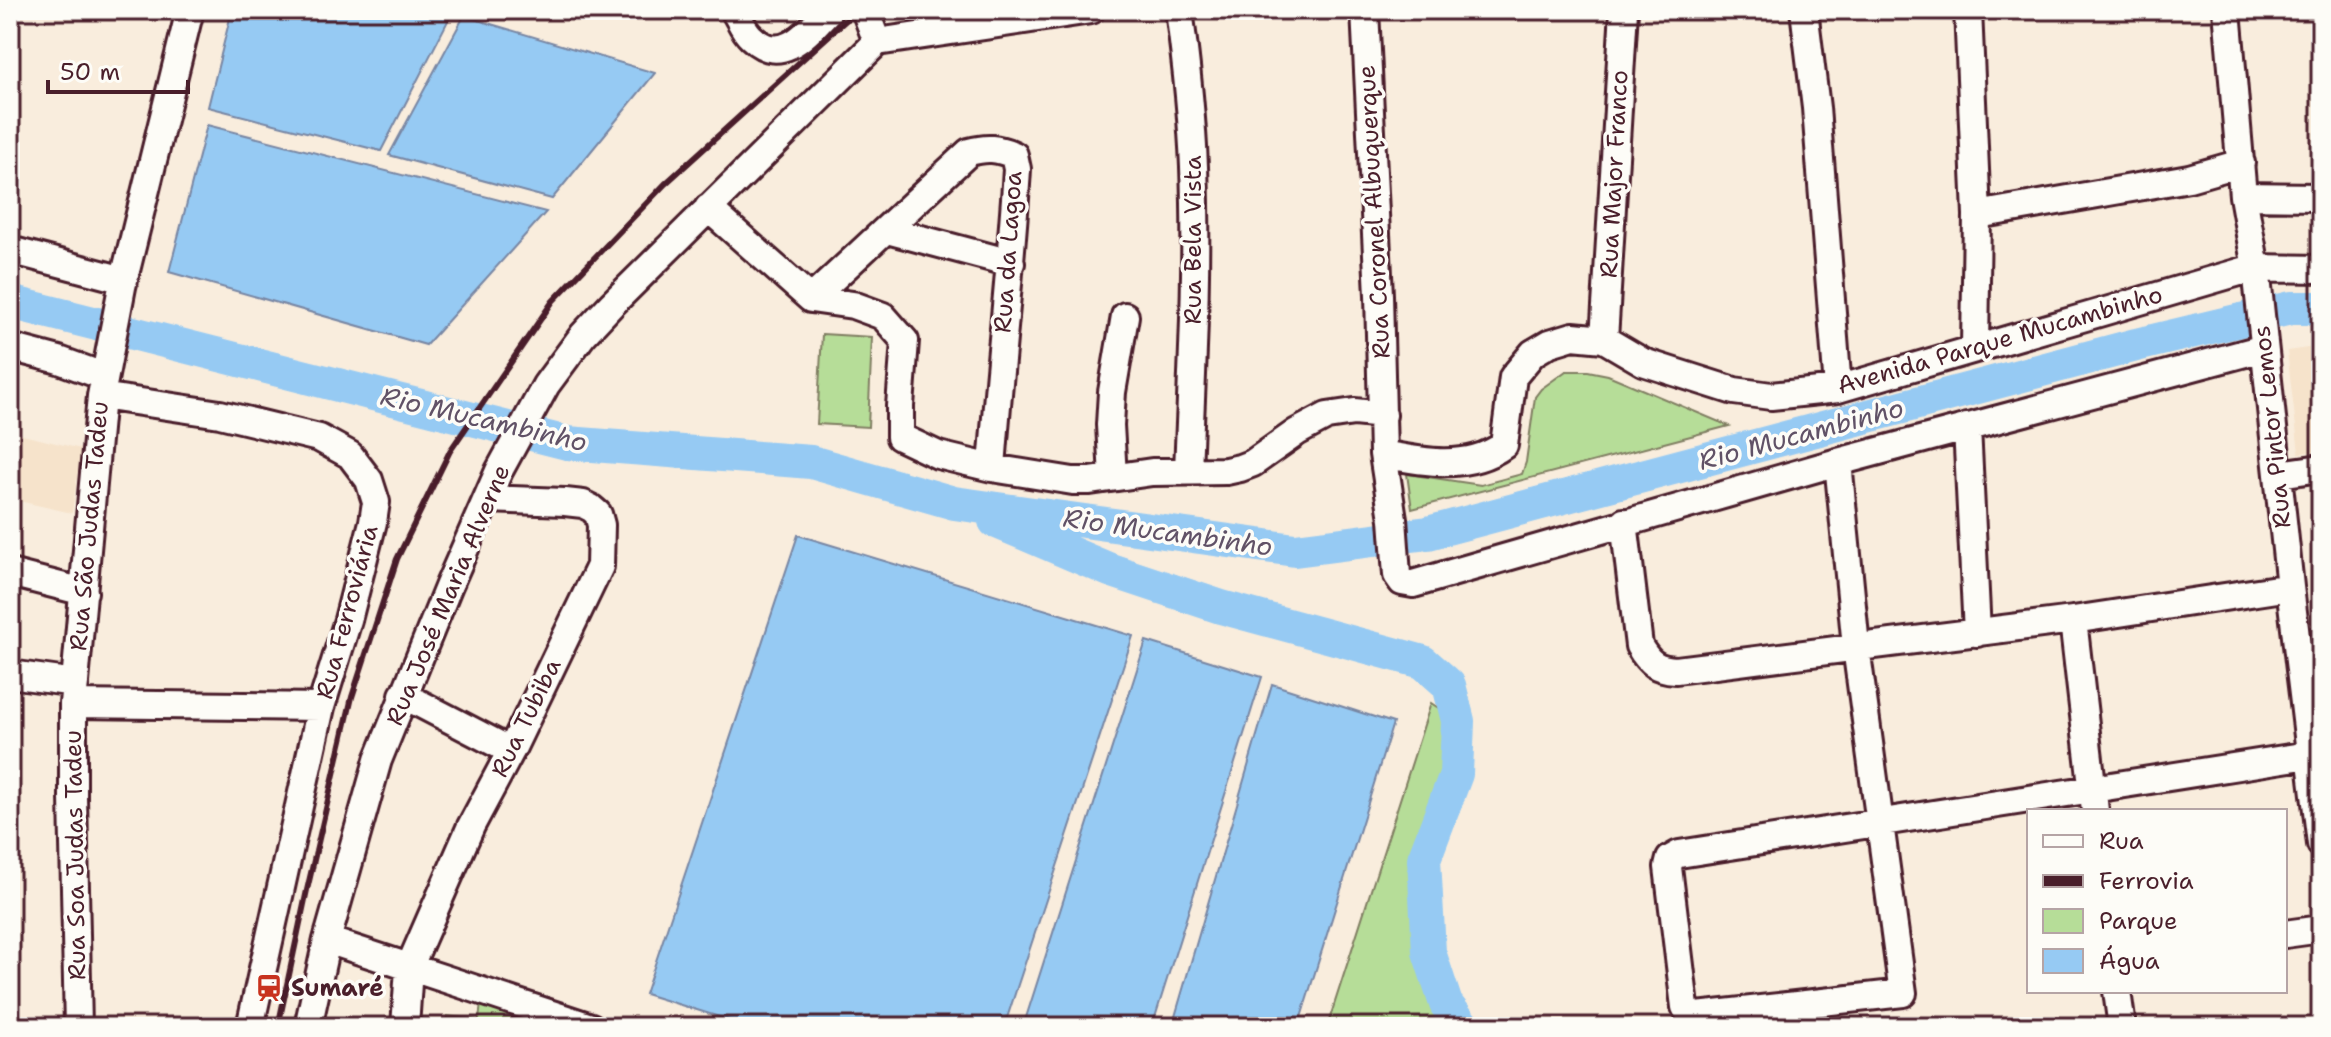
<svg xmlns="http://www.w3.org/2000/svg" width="2331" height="1037" viewBox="0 0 2331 1037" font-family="'Shantell Sans',sans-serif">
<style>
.built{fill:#f6e3cb}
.green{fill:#b6dd98;stroke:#807e62;stroke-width:2}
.water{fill:#96caf3;stroke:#7886a3;stroke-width:2}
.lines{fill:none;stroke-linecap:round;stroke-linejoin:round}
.river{stroke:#96caf3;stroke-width:34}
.minor-casing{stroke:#4a1f2b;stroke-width:32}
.minor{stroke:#fdfcf7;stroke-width:26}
.rail{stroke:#4a1f2b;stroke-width:6}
.labels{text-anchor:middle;stroke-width:7;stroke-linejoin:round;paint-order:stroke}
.street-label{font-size:24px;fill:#4a1f2b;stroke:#fdfcf7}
.poi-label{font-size:24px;font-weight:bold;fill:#4a1f2b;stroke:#fdfcf7;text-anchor:start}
.water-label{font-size:26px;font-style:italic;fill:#615267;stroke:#fdfcf7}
</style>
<rect width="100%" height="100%" fill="#f9eddd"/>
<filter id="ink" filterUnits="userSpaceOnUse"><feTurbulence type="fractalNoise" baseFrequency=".0125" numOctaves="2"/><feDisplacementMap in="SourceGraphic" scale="16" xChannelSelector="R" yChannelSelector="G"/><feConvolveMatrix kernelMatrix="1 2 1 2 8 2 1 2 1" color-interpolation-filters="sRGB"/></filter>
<g filter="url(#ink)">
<!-- built -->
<path class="built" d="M 2321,346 L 2321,451 L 2299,453 L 2287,351 Z
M 10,432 L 81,449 L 72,513 L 10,499 Z"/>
<!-- green -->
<path class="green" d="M 822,334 L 872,337 L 868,427 L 817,424 Z
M 1566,371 L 1588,371 L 1608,375 L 1729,426 L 1412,509 L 1407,474 L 1481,485 L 1522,474 L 1526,462 L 1535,397 L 1541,389 Z
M 1431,703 L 1458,721 L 1456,774 L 1424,859 L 1429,952 L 1446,1004 L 1464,1027 L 1327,1027 Z
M 482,995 L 583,1027 L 445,1027 L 447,1016 L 479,1020 Z"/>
<!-- water -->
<path class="water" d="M 232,10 L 449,10 L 453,11 L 381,151 L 208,107 Z
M 464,16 L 655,73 L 552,199 L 389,155 Z
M 207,125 L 546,212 L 426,345 L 169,272 Z
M 798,535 L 1133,636 L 1004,1027 L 752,1027 L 645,994 Z
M 1146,641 L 1262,677 L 1152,1027 L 1023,1027 Z
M 1272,684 L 1393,723 L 1298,1027 L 1172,1027 Z"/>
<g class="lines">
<!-- river -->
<path class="river" d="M 10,302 L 567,443 L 811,462 L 954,503 L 1295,550 L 1428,533 L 2136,345 L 2291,308 L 2321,308
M 995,521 L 1110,570 L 1221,607 L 1423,662 L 1449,685 L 1458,721 L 1456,774 L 1424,859 L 1429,952 L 1446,1004 L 1464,1027"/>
<!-- minor casing -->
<g class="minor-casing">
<path id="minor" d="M 734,10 C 739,18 744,31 751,37 C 782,67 808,32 829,10
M 865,10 L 877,42
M 1179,10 C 1186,62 1192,115 1194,167 C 1198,269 1192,370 1188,471
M 1365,10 L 1379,295 L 1383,454 L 1393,519 L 1397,575 L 1402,582 L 1413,584 L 1838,462 L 2264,348
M 1804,10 L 1816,108 L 1838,389
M 1968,10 L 1977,215 L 1975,347
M 2227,10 L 2243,196 L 2256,268 L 2290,587 L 2321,844
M 877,42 L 1091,10
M 2243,196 L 2321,197
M 708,208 L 811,299 L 853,305 L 883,316 L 905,341 L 900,406 L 900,437 L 938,455 L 992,468 L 1073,481 L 1090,481 L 1152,472 L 1226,471 L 1240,468 L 1253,463 L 1297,432 L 1327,416 L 1354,412 L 1383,415
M 1977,215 L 2189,178 L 2241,163
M 887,230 L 1011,263
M 10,250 L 124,280
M 811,299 L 969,152 C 987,147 997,148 1014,155 L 1017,169 C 1011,269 999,368 992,468
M 1604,339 L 1624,10
M 10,347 L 59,360 L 103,376
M 101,396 L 220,414 L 319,438 L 350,455 L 369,480 L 376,502 L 373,522 L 348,620 L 321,707 L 250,1027
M 1967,427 L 1977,633
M 1383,454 C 1423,462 1468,471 1504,445 L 1513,377 L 1533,353 L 1550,343 L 1573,336 L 1604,339 L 1643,362 L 1734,391 L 1771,396 L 1838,389 L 2243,271 L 2256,268 L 2321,269
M 1838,462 L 1856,647 L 1903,993 L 1697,1016 L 1689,1013 L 1685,1007 L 1668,867 L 1670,859 L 1679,854 L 2309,755
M 2279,474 L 2321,468
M 1113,477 L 1110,425 L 1112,392 L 1125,316
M 1624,522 L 1639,646 C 1649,663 1656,669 1676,670 L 2073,620 L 2290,587
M 10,573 L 84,592
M 2073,620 L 2095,811
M 10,674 L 75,683
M 403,695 L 511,751
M 73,704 L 321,707
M 2285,934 L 2321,929
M 327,940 L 591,1027
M 2117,991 L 2122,1027
M 78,1027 L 73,797 L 73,704 L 101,396 L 122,287 L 190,10
M 308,1027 L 327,940 L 378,760 L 449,585 L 499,471 L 546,385 L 583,335 L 612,304 L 877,42
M 405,1027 L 409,968 L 471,826 L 511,751 L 600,566 L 601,525 L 598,514 L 591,508 L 583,504 L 565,502 L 488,499"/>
</g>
<!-- minor -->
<use href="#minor" class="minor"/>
<!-- rail -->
<path class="rail" d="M 278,1027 L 307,890 L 352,697 L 397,559 L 450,451 L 553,301 L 665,184 L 857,10"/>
</g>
</g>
<!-- icons -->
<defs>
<g id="station-bare" transform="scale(2.16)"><path d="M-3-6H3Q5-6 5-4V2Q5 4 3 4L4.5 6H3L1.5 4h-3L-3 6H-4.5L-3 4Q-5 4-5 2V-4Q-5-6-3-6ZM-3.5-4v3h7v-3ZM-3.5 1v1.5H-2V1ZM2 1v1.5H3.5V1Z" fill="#c8321e" stroke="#fdfcf7" stroke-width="2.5" paint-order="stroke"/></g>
</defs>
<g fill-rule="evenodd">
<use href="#station-bare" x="269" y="988"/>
</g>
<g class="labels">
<!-- street labels -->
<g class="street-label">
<text transform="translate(1614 174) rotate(-87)" y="8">Rua Major Franco</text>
<text transform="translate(1374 212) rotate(-93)" y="8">Rua Coronel Albuquerque</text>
<text transform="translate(1193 240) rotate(-90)" y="8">Rua Bela Vista</text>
<text transform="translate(1008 252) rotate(-86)" y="8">Rua da Lagoa</text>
<text transform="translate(2000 340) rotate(-16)" y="8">Avenida Parque Mucambinho</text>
<text transform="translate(2272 427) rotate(-96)" y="8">Rua Pintor Lemos</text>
<text transform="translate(89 526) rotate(-85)" y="8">Rua São Judas Tadeu</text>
<text transform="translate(448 595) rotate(-67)" y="8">Rua José Maria Alverne</text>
<text transform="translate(347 612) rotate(-75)" y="8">Rua Ferroviária</text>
<text transform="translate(526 718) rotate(-64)" y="8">Rua Tubiba</text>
<text transform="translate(75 855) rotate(-91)" y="8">Rua Soa Judas Tadeu</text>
</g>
<!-- poi labels -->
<g class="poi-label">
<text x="291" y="996">Sumaré</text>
</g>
<!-- water labels -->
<g class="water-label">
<text transform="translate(484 419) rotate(13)" y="9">Rio Mucambinho</text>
<text transform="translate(1801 434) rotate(-15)" y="9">Rio Mucambinho</text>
<text transform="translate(1168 532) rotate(8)" y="9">Rio Mucambinho</text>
</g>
</g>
<!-- margin -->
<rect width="2331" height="1037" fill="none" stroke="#fdfcf7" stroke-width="40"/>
<rect x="20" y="20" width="2291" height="997" fill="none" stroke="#4a1f2b" stroke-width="3" filter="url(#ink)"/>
<!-- legend -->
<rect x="2027" y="809" width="260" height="184" fill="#fdfcf7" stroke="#b5a4a5" stroke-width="2"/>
<rect x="2043" y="835" width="40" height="12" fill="#fdfcf7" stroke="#b5a4a5" stroke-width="2"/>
<text x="2099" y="849" font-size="24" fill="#4a1f2b">Rua</text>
<rect x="2043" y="875" width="40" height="12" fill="#4a1f2b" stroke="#b5a4a5" stroke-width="2"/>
<text x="2099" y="889" font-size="24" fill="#4a1f2b">Ferrovia</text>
<rect x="2043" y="909" width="40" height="24" fill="#b6dd98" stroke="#b5a4a5" stroke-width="2"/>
<text x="2099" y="929" font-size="24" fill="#4a1f2b">Parque</text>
<rect x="2043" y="949" width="40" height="24" fill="#96caf3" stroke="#b5a4a5" stroke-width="2"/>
<text x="2099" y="969" font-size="24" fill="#4a1f2b">Água</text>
<!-- scale -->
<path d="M48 80v12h140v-12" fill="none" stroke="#4a1f2b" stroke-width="4"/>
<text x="60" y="80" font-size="24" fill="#4a1f2b" stroke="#fdfcf7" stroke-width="6" paint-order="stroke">50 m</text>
</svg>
